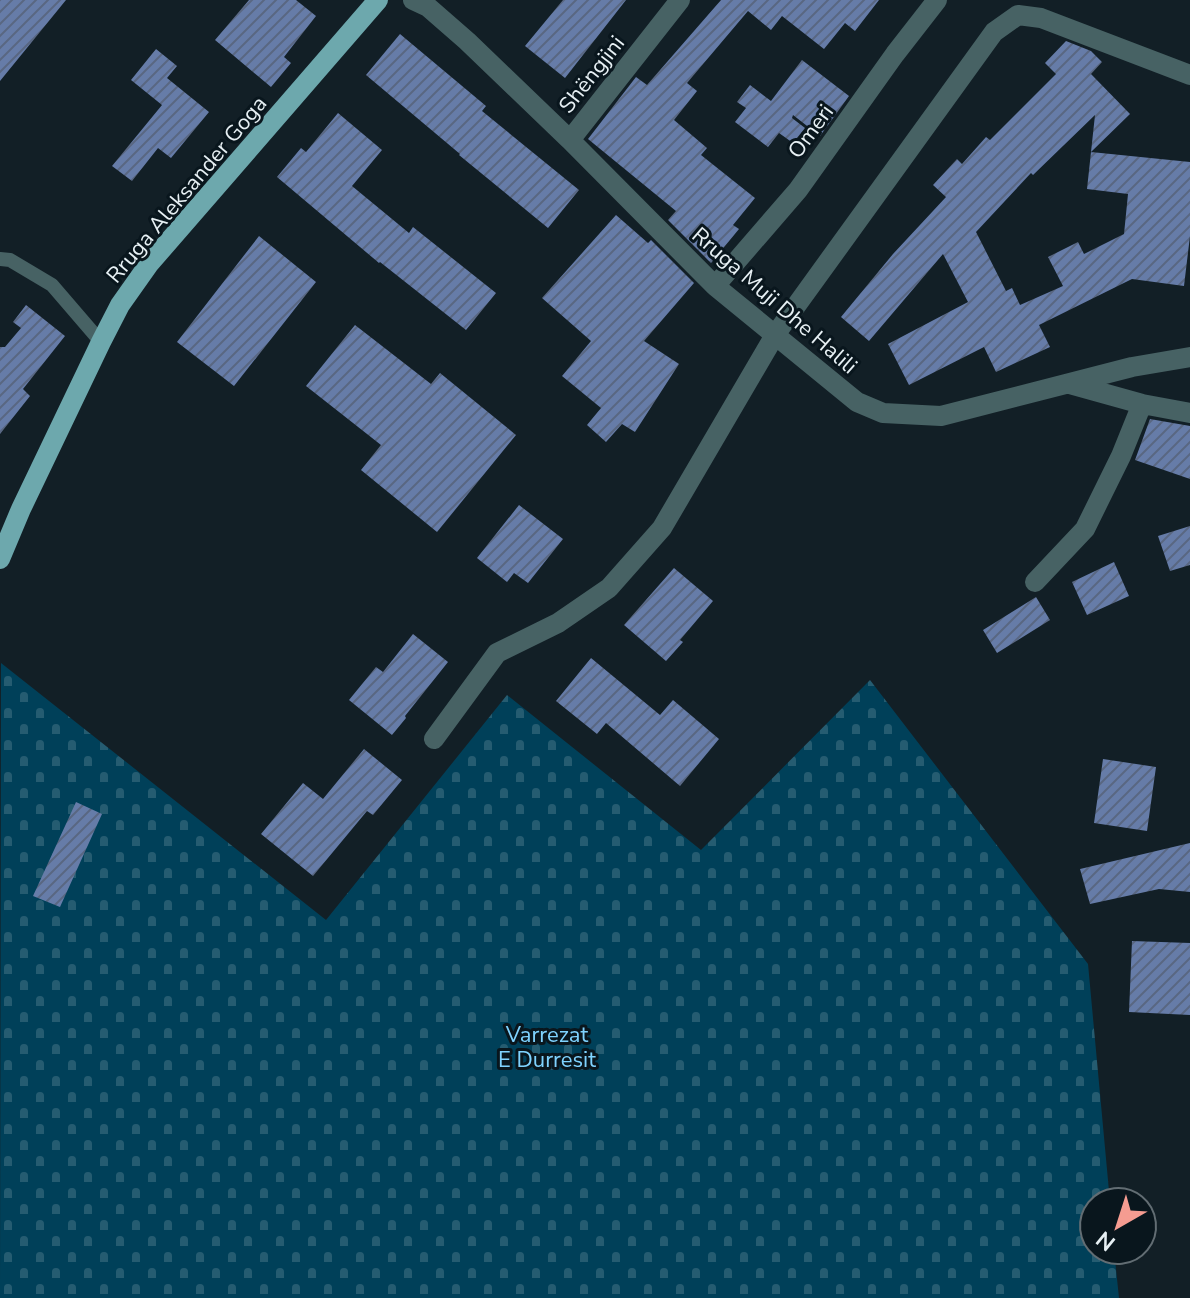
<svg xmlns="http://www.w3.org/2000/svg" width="1190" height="1298" viewBox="0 0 1190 1298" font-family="'Nunito Sans',sans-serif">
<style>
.cemetery{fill:url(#cemetery-stones)}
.building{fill:url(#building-hatch);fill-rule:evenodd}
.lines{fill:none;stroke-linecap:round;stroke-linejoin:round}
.lane{stroke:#476264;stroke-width:14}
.street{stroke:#476264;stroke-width:20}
.primary{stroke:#6da8ad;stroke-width:20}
.labels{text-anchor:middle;stroke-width:6;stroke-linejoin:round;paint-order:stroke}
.street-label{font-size:22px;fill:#e7f0f4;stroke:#09161d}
.park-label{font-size:22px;fill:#7fd3ff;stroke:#09161d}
</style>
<defs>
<pattern id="cemetery-stones" width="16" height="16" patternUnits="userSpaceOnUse" patternTransform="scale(2)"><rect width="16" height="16" fill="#004059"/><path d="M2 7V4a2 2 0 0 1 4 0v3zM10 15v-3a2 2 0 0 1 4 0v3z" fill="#255c71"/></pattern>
<pattern id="building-hatch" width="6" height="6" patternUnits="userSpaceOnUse" patternTransform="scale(2)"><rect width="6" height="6" fill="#667ca8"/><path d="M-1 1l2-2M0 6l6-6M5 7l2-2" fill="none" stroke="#596782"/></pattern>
</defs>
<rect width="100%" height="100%" fill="#121f26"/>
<!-- cemetery -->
<path class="cemetery" d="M 1,663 L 326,920 L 507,695 L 701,850 L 870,680 L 1088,964 L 1110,1202 L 1094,1202 L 1094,1250 L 1114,1250 L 1119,1298 L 0,1298 Z"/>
<!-- building -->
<path class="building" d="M 0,0 L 66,0 L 0,81 Z
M 249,0 L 296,0 L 316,16 L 284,57 L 291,63 L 271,87 L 215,40 Z
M 563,0 L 626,0 L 565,78 L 525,46 Z
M 721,0 L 879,0 L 855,31 L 845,23 L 824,49 L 782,16 L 771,30 L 748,11 L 687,83 L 697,91 L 674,120 L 707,148 L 701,155 L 755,198 L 733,225 L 739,229 L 711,263 L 668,220 L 676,211 L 588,139 L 636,77 L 647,85 Z
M 400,34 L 486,106 L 482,111 L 579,190 L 548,228 L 459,155 L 460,154 L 366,75 Z
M 1066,41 L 1091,51 L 1102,62 L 1091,74 L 1130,114 L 1091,152 L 1190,162 L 1190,236 L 1184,286 L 1132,279 L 1039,325 L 1050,347 L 996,372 L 984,347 L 909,385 L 888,344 L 968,302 L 943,254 L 869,341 L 841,317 L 893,254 L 946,197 L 933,185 L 957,159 L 962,164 L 986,137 L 990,140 L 1056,74 L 1045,63 ZM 1095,115 L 1087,189 L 1128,194 L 1124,234 L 1084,254 L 1078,242 L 1048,257 L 1063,286 L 1020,305 L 1012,288 L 1006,291 L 976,232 L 1031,173 L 1033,175 Z
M 156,49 L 177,66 L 167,78 L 209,112 L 171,158 L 158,148 L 132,181 L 112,166 L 162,105 L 131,80 Z
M 802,60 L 849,96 L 820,136 L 793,115 L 792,118 L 805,128 L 793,143 L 779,133 L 768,147 L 735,122 L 746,108 L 737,102 L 750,85 L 771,101 Z
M 338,113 L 382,150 L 352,186 L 409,233 L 413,227 L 496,293 L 466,330 L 380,262 L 379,263 L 277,177 L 301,148 L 306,152 Z
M 616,215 L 648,243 L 651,240 L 694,283 L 644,341 L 679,364 L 635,432 L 622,424 L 606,442 L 587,425 L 601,408 L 562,376 L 591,341 L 542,298 Z
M 259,236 L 316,282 L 234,386 L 177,342 Z
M 26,305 L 65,336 L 23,389 L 30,396 L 0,434 L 0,347 L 5,347 L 21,328 L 13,322 Z
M 355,325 L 431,384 L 440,373 L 516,435 L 437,532 L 361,470 L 381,445 L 306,386 Z
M 1150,419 L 1190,426 L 1190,479 L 1135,460 Z
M 519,505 L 563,539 L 528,583 L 514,573 L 507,582 L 477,558 Z
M 1190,526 L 1190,565 L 1170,571 L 1158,536 Z
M 1114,562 L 1129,596 L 1087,615 L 1072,582 Z
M 674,568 L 713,601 L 680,640 L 683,642 L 666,661 L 624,625 Z
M 1036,597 L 1050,620 L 997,653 L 983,630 Z
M 413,634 L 448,662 L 405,716 L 406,718 L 392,735 L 349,700 L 376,667 L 383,672 Z
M 591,658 L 660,715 L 673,700 L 719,739 L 680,786 L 606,723 L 597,734 L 556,701 Z
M 364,749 L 402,780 L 373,815 L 367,811 L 313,876 L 261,834 L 303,783 L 323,799 Z
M 1103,759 L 1156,767 L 1147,831 L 1094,823 Z
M 76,802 L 102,814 L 60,907 L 33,896 Z
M 1190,843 L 1190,892 L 1159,889 L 1090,904 L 1080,869 Z
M 1132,941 L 1190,943 L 1190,1015 L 1129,1012 Z"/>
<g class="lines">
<!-- lane -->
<path class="lane" d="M 0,259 L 10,260 L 52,285 L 101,342"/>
<!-- street -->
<path class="street" d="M 413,0 L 428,7 L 467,41 L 570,140 L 715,286 L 857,402 L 883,413 L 941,416 L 1132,367 L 1190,357
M 570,140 L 680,0
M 715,286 L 798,190 L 895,54 L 937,0
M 1070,384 L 1142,404 L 1190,413
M 1035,582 L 1085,529 L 1121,456 L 1142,404
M 434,739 L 497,653 L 558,623 L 609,588 L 662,528 L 775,335 L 994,32 L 1018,15 L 1041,18 L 1190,75"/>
<!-- primary -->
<path class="primary" d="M 0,559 L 21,509 L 101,342 L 120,305 L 149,264 L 378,0"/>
</g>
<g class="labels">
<!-- street labels -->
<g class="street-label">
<text transform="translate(591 74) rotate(-52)" y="8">Shëngjini</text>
<text transform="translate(810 131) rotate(-54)" y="8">Omeri</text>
<text transform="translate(186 189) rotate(-50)" y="8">Rruga Aleksander Goga</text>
<text transform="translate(775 300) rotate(41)" y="8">Rruga Muji Dhe Halili</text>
</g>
<!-- park labels -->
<g class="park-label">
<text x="547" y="1042">Varrezat<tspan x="547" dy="25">E Durresit</tspan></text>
</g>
</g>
<!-- north arrow -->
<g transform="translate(1118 1226) rotate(219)"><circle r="38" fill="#09161d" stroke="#626d73" stroke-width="2"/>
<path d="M0-6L14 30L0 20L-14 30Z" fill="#f59c91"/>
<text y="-12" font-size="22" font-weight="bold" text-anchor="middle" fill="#e7f0f4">N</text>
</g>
</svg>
